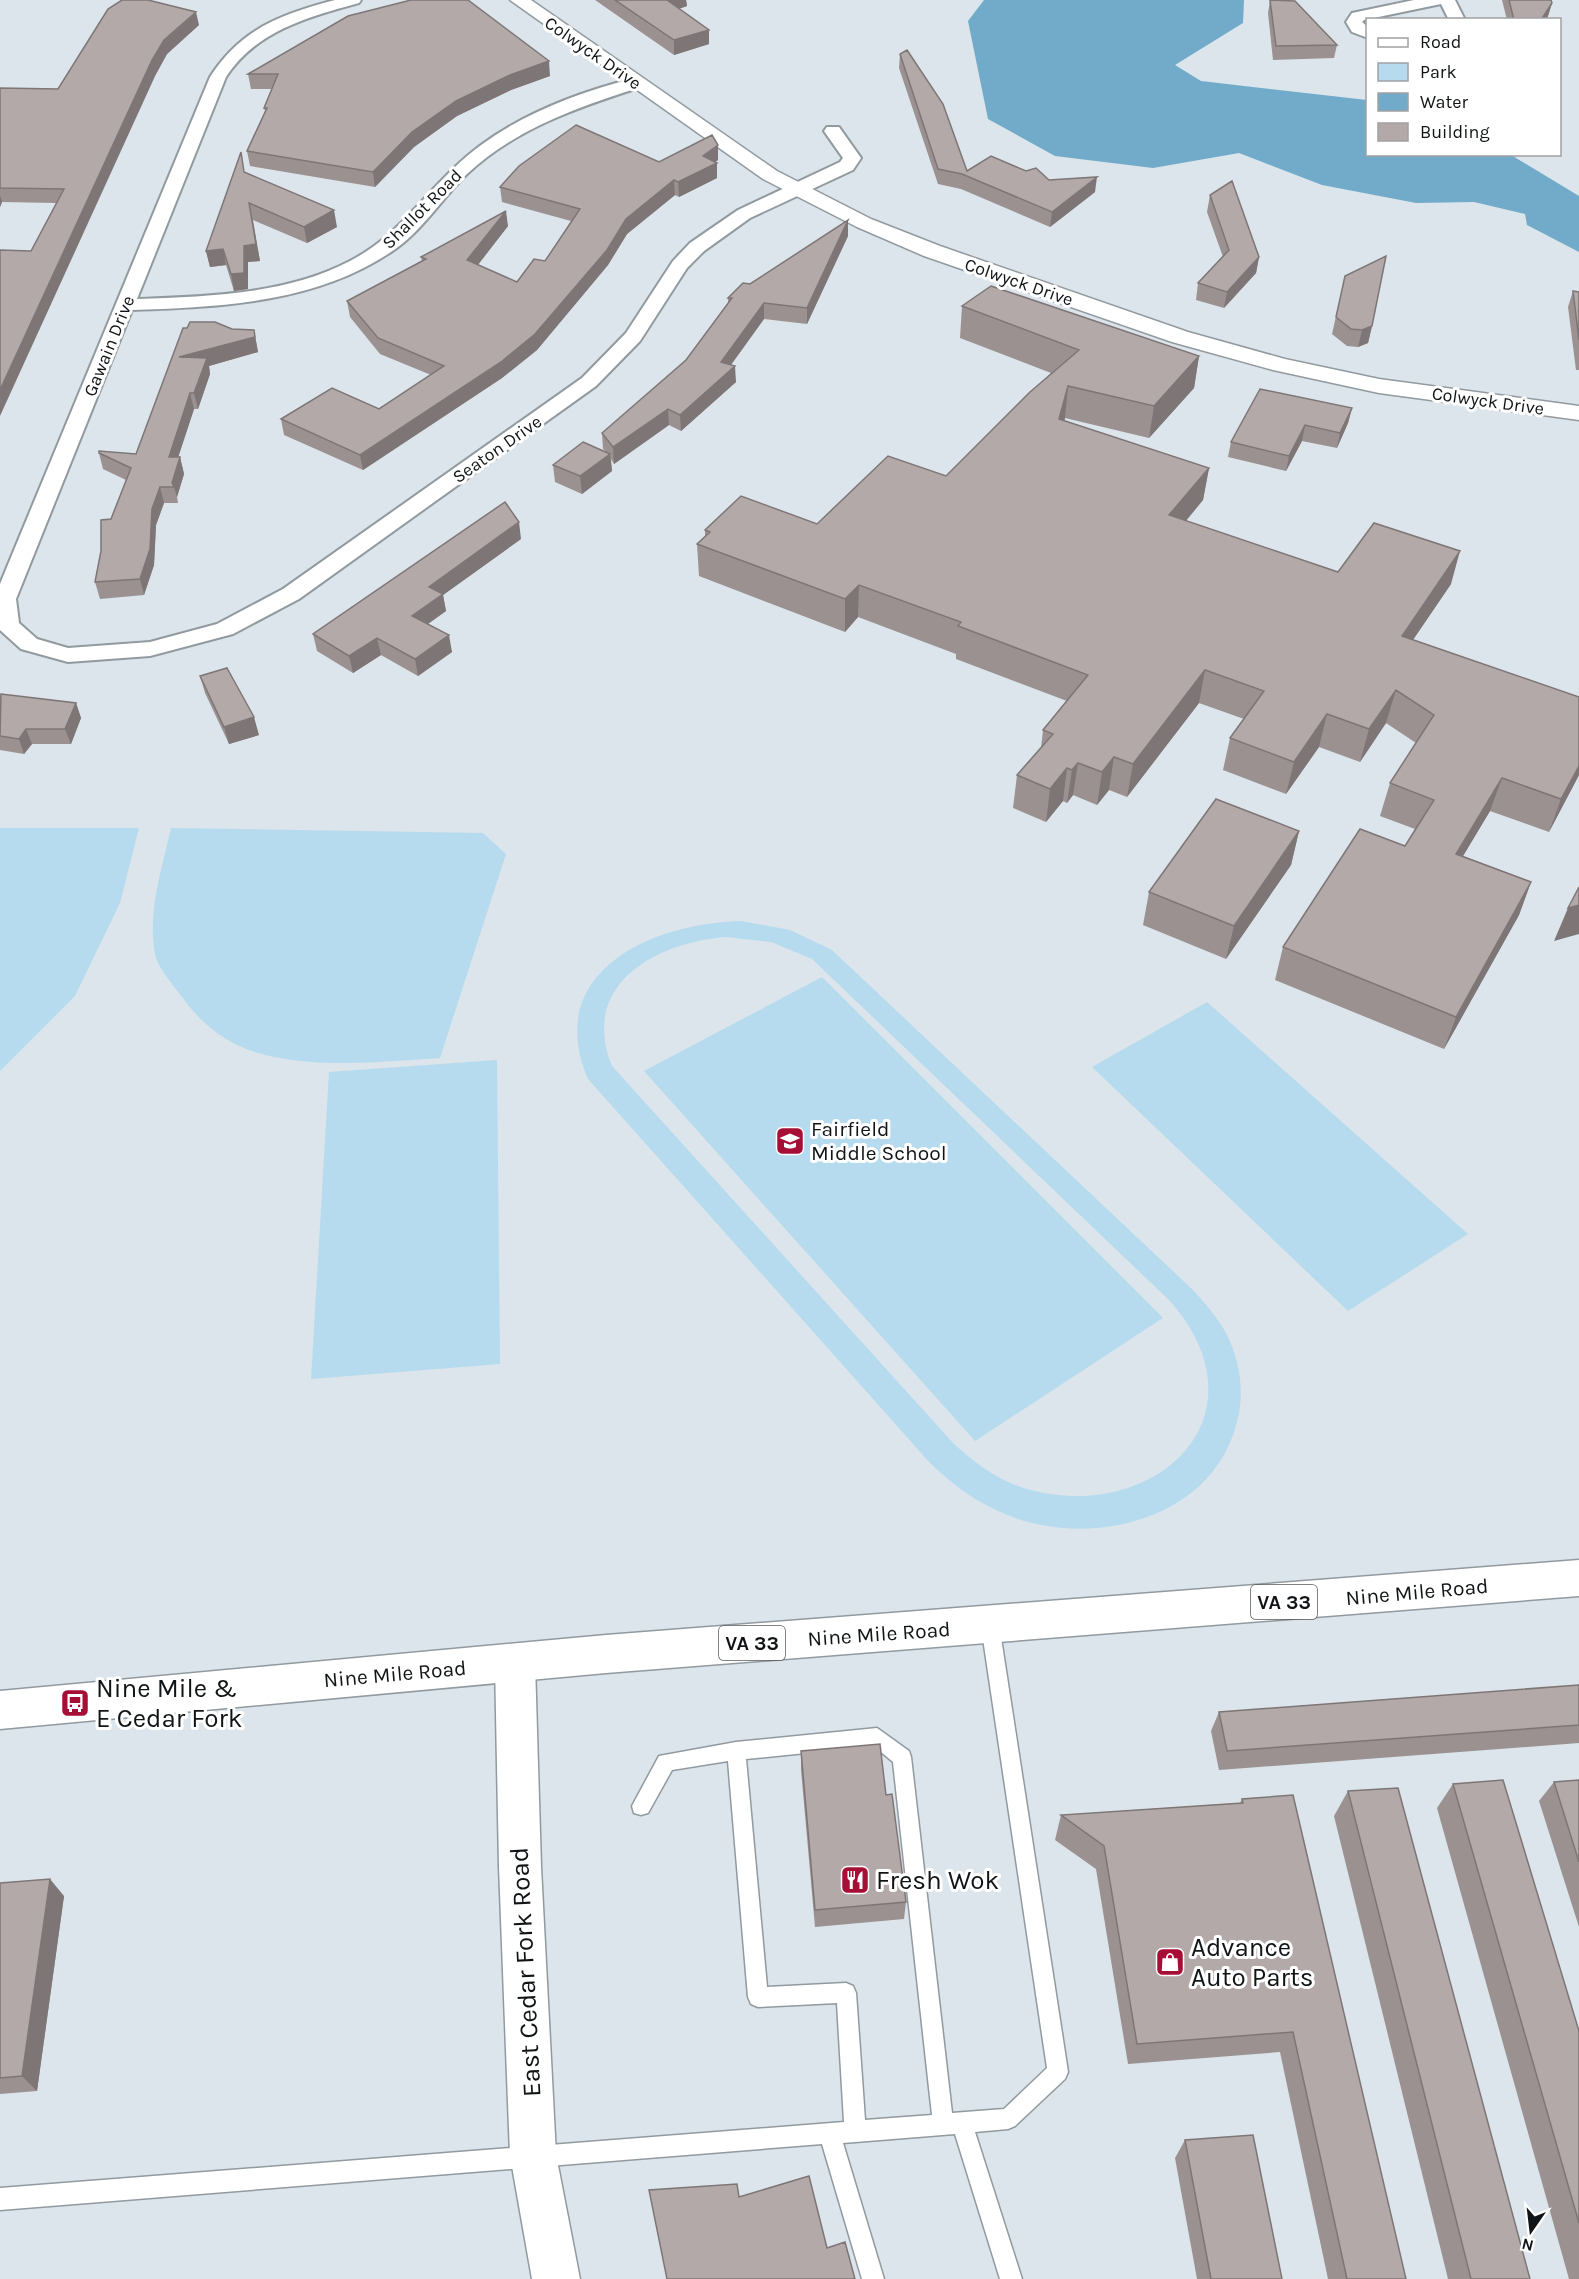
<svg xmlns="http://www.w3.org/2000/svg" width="1579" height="2279" viewBox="0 0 1579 2279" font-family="Karla,sans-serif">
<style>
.green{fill:#b7dbee;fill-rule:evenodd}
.water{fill:#71abc9}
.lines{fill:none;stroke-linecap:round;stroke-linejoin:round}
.lane-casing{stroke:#919a9f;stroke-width:3}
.street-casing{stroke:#919a9f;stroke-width:4}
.secondary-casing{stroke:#919a9f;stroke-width:3}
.primary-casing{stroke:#919a9f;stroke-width:3}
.lane{fill:#fff;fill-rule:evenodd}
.street{fill:#fff;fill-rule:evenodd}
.secondary{fill:#fff;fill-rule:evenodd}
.primary{fill:#fff;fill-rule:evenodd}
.wall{fill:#9b9191}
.shaded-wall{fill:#7e7676}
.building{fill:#b4a9a9;stroke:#7e7676;stroke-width:1.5}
.labels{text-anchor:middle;stroke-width:6;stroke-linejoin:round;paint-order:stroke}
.far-street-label{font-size:18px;fill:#111416;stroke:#fff}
.shield{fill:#fff;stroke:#585a5c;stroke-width:1.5}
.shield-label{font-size:20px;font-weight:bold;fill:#111416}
.poi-label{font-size:21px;fill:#111416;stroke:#fff;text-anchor:start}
.street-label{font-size:21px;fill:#111416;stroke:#fff}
.near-poi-label{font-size:26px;fill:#111416;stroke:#fff;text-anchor:start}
.near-street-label{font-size:26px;fill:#111416;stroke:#fff}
</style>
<rect width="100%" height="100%" fill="#dbe5eb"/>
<!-- green -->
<path class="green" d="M 0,828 L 139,828 L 120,903 L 75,996 L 0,1071 Z
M 171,828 L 483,833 L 506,854 L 440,1058 C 377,1062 274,1074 220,1035 C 204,1024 193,1012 182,997 C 173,985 158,968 155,954 C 147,912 162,869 171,828 Z
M 741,921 L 790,930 L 832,950 L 1193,1290 C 1205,1303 1217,1317 1226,1333 C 1240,1360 1245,1393 1237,1422 C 1213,1520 1090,1550 1005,1514 C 976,1502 953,1485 930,1463 L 588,1079 C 542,972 652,923 741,921 ZM 725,937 L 771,942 L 812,959 L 1170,1301 C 1271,1416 1155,1525 1027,1489 C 999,1481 976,1464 954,1444 L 612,1066 C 579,985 655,943 725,937 Z
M 822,977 L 1163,1318 L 975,1441 L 644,1071 Z
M 1207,1002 L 1468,1234 L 1348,1311 L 1092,1067 Z
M 497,1060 L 500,1364 L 311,1379 L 329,1072 Z"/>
<!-- water -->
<path class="water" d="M 984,0 L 1244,0 L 1243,23 L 1175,65 L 1201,81 L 1367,100 L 1368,154 L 1511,155 L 1579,196 L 1579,252 L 1527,225 L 1525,214 L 1474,202 L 1416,203 L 1322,185 L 1239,153 L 1153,168 L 1055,156 L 988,119 L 968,21 Z"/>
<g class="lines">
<!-- lane casing -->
<g class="lane-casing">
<path id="lane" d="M 990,1617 L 996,1619 L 999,1625 L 1068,2072 L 1065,2079 L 1015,2126 L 1008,2129 L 975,2132 L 1022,2279 L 1000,2279 L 955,2134 L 843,2143 L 884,2279 L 862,2279 L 822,2144 L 0,2210 L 0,2188 L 844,2122 L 837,2003 L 758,2007 L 751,2004 L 748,1997 L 728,1761 L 672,1770 L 648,1813 L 641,1815 L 634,1813 L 632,1806 L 659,1756 L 736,1742 L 877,1728 L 909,1751 L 911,1757 L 952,2113 L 1004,2109 L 1047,2068 L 981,1625 L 984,1619 ZM 874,1746 L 893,1762 L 932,2115 L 865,2120 L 856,1993 L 853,1986 L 846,1983 L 767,1987 L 746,1759 Z"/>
</g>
<!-- street casing -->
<g class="street-casing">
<path id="street" d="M 335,0 L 361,0 L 359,3 C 308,17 256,31 226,77 L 137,299 C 208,296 285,295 350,261 C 396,237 418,202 454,168 C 502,121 571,94 635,78 L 643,83 L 641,87 C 579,107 516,128 467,174 C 441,199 422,232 391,252 C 315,303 221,307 132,310 L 16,599 L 19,623 L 37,639 L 68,648 L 150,642 L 217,624 L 283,589 L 582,378 L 626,333 L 673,261 L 690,243 L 738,210 L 840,162 L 843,158 L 824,131 L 827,127 L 839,127 L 861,158 L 853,170 L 750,218 L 704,251 L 687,268 L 640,341 L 596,386 L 299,599 L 233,634 L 150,656 L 68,662 L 21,649 L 0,630 L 0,584 L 210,77 C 241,29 281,14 335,0 Z
M 1414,0 L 1455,0 L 1465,20 L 1449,20 L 1441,4 L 1364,20 L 1362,22 L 1368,27 L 1368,38 L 1352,32 L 1346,22 L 1352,13 Z"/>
</g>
<!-- secondary casing -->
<g class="secondary-casing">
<path id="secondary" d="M 510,0 L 531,0 L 777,171 L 871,219 L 940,246 L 1188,332 L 1285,359 L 1379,379 L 1579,406 L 1579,420 L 1379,393 L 1273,370 L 1172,342 L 924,256 L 857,227 L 763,179 Z
M 515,1644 L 529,1650 L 535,1663 L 541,1867 L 556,2155 L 580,2279 L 532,2279 L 510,2155 L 499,1867 L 495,1663 L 501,1650 Z"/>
</g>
<!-- primary casing -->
<g class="primary-casing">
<path id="primary" d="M 1579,1560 L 1579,1596 L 606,1673 L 0,1729 L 0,1691 L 606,1635 Z"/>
</g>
<!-- lane -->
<use href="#lane" class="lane"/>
<!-- street -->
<use href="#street" class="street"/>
<!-- secondary -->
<use href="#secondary" class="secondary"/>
<!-- primary -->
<use href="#primary" class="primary"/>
</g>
<!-- wall -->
<path class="wall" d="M 595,0 L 686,0 L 687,6 L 679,9 L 709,30 L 709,44 L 674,55 Z
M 1270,0 L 1337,45 L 1334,58 L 1273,60 L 1268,13 Z
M 1502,0 L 1551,0 L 1552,3 L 1548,16 L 1546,20 L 1507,20 Z
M 199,25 L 167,54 L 156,74 L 31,251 L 56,203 L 2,202 L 0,207 L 0,88 L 58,89 Z
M 900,54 L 967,171 L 1049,180 L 1095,192 L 1050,227 L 961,189 L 938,184 L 899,68 Z
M 248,74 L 550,76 L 511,90 L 457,116 L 414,147 L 375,187 L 250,166 L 247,151 L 265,111 L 264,108 L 272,89 L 251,89 Z
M 718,160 L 715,162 L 717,178 L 679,197 L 675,195 L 627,234 L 608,265 L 537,350 L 502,378 L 363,470 L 284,435 L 281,419 L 379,409 L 431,375 L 380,354 L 350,317 L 347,301 L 422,261 L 421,257 L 508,226 L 478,265 L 517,282 L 545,261 L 571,221 L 502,202 L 500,187 L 659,162 Z
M 245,172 L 337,227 L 307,243 L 253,220 L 260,261 L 248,262 L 248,289 L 234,291 L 226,265 L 210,267 L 206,251 Z
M 1210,195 L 1259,257 L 1256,273 L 1224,308 L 1196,300 L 1198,283 L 1223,257 L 1207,212 Z
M 848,236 L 807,324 L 764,319 L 731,365 L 736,382 L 681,431 L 669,425 L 614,464 L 611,459 L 612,471 L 582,494 L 555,482 L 553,465 L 605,451 L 603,449 L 602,433 L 686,360 L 728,303 L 728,298 L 750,284 Z
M 1345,276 L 1372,326 L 1368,343 L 1358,347 L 1347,346 L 1332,334 Z
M 1573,291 L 1579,292 L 1579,370 L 1576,370 L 1568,307 Z
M 962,306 L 1199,356 L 1194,388 L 1149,438 L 1065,418 L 1064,421 L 1209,468 L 1203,500 L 1186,521 L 1338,572 L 1451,584 L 1413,640 L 1579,697 L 1579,775 L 1549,832 L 1490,811 L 1463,856 L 1531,882 L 1519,915 L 1444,1049 L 1275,980 L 1283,947 L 1405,846 L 1415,829 L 1380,816 L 1390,783 L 1416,743 L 1386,723 L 1360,762 L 1319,747 L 1286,794 L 1223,770 L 1230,738 L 1244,719 L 1199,703 L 1127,797 L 1109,790 L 1097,805 L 1073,795 L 1067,803 L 1063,801 L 1046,822 L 1013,808 L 1017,775 L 1041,748 L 1043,730 L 1067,701 L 956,659 L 956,654 L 858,617 L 845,632 L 699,576 L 697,544 L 705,537 L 705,530 L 817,524 L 946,476 L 1051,373 L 960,338 Z
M 187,328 L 254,330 L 258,352 L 209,366 L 210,374 L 198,409 L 194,409 L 178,457 L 180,457 L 184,474 L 177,497 L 178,503 L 164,503 L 156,525 L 154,565 L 144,595 L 100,599 L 95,582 L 111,519 L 126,480 L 103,469 L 99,453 L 136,454 Z
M 1352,408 L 1348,423 L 1337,448 L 1302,441 L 1286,471 L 1228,457 L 1231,442 Z
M 521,539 L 443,595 L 446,611 L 428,624 L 452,652 L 418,676 L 381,655 L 353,673 L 317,651 L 313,634 Z
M 200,676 L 259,735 L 229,744 L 205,693 Z
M 0,695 L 76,703 L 81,718 L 71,744 L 32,744 L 24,754 L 0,750 Z
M 1299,831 L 1291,865 L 1226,959 L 1143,925 L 1149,892 Z
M 1579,1685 L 1579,1743 L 1219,1770 L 1211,1731 L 1219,1712 Z
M 801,1751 L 886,1795 L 906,1902 L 904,1919 L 815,1927 L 801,1770 Z
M 1579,1780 L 1579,1927 L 1539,1801 L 1554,1782 Z
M 1453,1784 L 1579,2031 L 1579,2279 L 1569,2279 L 1437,1808 Z
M 1348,1791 L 1530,2279 L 1448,2279 L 1334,1816 Z
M 1242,1799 L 1406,2279 L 1328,2279 L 1280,2052 L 1128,2064 L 1096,1869 L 1055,1840 L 1061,1815 L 1240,1803 Z
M 0,1883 L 64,1896 L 37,2091 L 0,2094 Z
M 1185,2140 L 1282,2279 L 1197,2279 L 1175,2158 Z"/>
<!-- shaded-wall -->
<path class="shaded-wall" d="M 665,0 L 686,0 L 687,6 L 666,13 Z
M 1552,3 L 1548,16 L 1546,20 L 1541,20 Z
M 196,12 L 199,25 L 167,54 L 156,74 L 0,416 L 0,390 L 152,60 L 164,40 Z
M 709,30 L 709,44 L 674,55 L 674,40 Z
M 549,61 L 550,76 L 511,90 L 457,116 L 414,147 L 375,187 L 373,172 L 412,132 L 456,101 L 510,75 Z
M 718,145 L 718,160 L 711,165 L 717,163 L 717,178 L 679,197 L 678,182 L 703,156 Z
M 1097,177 L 1095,192 L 1050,227 L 1052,212 Z
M 674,180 L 675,195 L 627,234 L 608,265 L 537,350 L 502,378 L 363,470 L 360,455 L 626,219 Z
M 0,195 L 2,202 L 0,207 Z
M 249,203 L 260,261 L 248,262 L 248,289 L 234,291 L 231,274 L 244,246 Z
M 334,210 L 337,227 L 307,243 L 304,227 Z
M 506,211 L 508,226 L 469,276 L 467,260 Z
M 848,220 L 848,236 L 807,324 L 807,308 Z
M 223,249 L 226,265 L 210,267 L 206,251 Z
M 1259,257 L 1256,273 L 1224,308 L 1227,292 Z
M 764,303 L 764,319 L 722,377 L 735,366 L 736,382 L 681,431 L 680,415 L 721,362 Z
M 1372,326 L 1368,343 L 1358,347 L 1362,330 Z
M 254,330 L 258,352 L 209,366 L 210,374 L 198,409 L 194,393 L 179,357 Z
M 1199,356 L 1194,388 L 1149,438 L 1154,406 Z
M 1068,386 L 1065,418 L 1055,451 L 1059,419 Z
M 190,393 L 194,409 L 173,473 L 169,457 Z
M 1352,408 L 1348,423 L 1337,448 L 1340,433 Z
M 668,409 L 669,425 L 614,464 L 613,447 Z
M 1305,425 L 1302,441 L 1286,471 L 1289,456 Z
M 610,454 L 612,471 L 582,494 L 580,476 Z
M 180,457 L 184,474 L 177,497 L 174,487 L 172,483 Z
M 1209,468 L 1203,500 L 1163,548 L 1169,515 Z
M 160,487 L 164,503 L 156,525 L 154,565 L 144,595 L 140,579 L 152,509 Z
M 519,522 L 521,539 L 443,595 L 446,611 L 415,633 L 412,616 L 429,587 Z
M 1460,551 L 1451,584 L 1393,669 L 1402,636 Z
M 859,585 L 858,617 L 845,632 L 845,599 Z
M 449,635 L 452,652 L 418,676 L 415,659 Z
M 377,638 L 381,655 L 353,673 L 349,656 Z
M 1205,670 L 1199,703 L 1127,797 L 1133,764 Z
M 1396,690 L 1386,723 L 1360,762 L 1369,729 Z
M 76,703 L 81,718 L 71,744 L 65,729 Z
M 1327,714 L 1319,747 L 1286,794 L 1294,762 Z
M 254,717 L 259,735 L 229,744 L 224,727 Z
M 26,729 L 32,744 L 24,754 L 19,739 Z
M 1114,757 L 1109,790 L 1097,805 L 1102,772 Z
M 1078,763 L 1073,795 L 1067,803 L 1072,770 Z
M 1579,766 L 1579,775 L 1549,832 L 1561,799 Z
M 1067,768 L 1063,801 L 1046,822 L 1050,789 Z
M 1502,778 L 1490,811 L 1445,886 L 1456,854 Z
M 1299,831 L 1291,865 L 1226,959 L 1234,926 Z
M 1531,882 L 1519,915 L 1444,1049 L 1456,1017 Z
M 1579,905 L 1579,934 L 1554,941 L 1568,908 Z
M 50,1879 L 64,1896 L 37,2091 L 22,2076 Z"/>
<!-- building -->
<path class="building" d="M 122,0 L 148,0 L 196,12 L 164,40 L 152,60 L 0,390 L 0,250 L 31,251 L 64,189 L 0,188 L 0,88 L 58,89 L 108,9 Z
M 411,0 L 468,0 L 549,61 L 510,75 L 456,101 L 412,132 L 373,172 L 247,151 L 267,108 L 264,108 L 278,74 L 248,74 L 348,16 Z
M 615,0 L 667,0 L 709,30 L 674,40 Z
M 1270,0 L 1295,1 L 1337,45 L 1276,46 Z
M 1509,0 L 1551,0 L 1552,3 L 1541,20 L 1514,20 Z
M 907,50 L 943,104 L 967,171 L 991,156 L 1026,171 L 1036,168 L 1049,180 L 1097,177 L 1052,212 L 962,174 L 938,169 L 900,54 Z
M 576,125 L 659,162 L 712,135 L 718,145 L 703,156 L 717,163 L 678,182 L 674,180 L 626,219 L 607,250 L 535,334 L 501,362 L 360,455 L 281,419 L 332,388 L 379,409 L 444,366 L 378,338 L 347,301 L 426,259 L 421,257 L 506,211 L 467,260 L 517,282 L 534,259 L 545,261 L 580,209 L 500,187 L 519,166 Z
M 241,152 L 244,172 L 334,210 L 304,227 L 249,203 L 256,244 L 244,246 L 244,273 L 231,274 L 223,249 L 206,251 Z
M 1232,181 L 1259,257 L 1227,292 L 1198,283 L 1229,250 L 1210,195 Z
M 848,220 L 807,308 L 764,303 L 721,362 L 735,366 L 680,415 L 668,409 L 613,447 L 602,433 L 686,360 L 732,298 L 728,298 L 743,283 L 750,284 Z
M 1386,256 L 1372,326 L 1362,330 L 1351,329 L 1336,317 L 1345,276 Z
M 991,286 L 1199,356 L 1154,406 L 1068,386 L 1059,419 L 1209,468 L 1169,515 L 1338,572 L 1374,523 L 1460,551 L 1402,636 L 1579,697 L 1579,766 L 1561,799 L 1502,778 L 1456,854 L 1531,882 L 1456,1017 L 1283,947 L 1360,829 L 1405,846 L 1434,800 L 1390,783 L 1434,715 L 1396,690 L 1369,729 L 1327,714 L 1294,762 L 1230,738 L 1264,691 L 1205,670 L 1133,764 L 1114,757 L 1102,772 L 1078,763 L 1072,770 L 1067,768 L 1050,789 L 1017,775 L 1053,734 L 1043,730 L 1088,675 L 958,626 L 961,622 L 859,585 L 845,599 L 697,544 L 710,532 L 705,530 L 741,496 L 817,524 L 888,456 L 946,476 L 1030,392 L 1079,350 L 962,306 Z
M 1573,291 L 1579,292 L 1579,340 Z
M 190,322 L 215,322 L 232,329 L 254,330 L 255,337 L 179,357 L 207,358 L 194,393 L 190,393 L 169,457 L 180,457 L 172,483 L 174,487 L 160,487 L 152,509 L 150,549 L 140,579 L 95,582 L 101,551 L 101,520 L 111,519 L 131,468 L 99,453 L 99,451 L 136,454 L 183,328 L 187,328 Z
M 1260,389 L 1352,408 L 1340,433 L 1305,425 L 1289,456 L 1231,442 Z
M 583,442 L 610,454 L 580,476 L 553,465 Z
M 505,502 L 519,522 L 429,587 L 443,594 L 412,616 L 449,635 L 415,659 L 377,638 L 349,656 L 313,634 Z
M 227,668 L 254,717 L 224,727 L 200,676 Z
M 1,694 L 76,703 L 65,729 L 26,729 L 19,739 L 0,736 Z
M 1216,799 L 1299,831 L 1234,926 L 1149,892 Z
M 1579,887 L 1579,905 L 1568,908 Z
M 1579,1685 L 1579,1725 L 1227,1751 L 1219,1712 Z
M 880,1744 L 886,1795 L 892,1794 L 906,1902 L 815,1910 L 801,1751 Z
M 1503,1780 L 1579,2031 L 1579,2223 L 1453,1784 Z
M 1579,1780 L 1579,1862 L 1554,1782 Z
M 1398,1788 L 1530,2279 L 1471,2279 L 1348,1791 Z
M 1293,1795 L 1406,2279 L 1347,2279 L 1293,2032 L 1137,2044 L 1104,1846 L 1061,1815 L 1243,1803 L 1242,1799 Z
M 50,1879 L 22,2076 L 0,2078 L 0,1883 Z
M 1253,2135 L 1282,2279 L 1211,2279 L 1185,2140 Z
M 809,2176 L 827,2248 L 845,2242 L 855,2279 L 667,2279 L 649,2190 L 737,2184 L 739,2197 Z"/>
<!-- icons -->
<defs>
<g id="school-square" transform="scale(1.5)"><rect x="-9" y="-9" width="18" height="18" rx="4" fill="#a70e36" stroke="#fff"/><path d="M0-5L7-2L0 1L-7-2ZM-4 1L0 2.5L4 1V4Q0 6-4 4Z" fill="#fff"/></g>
<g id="bus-square" transform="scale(1.5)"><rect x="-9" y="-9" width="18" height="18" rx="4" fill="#a70e36" stroke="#fff"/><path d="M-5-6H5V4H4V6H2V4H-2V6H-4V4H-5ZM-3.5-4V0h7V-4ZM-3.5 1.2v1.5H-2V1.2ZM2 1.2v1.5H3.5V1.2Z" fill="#fff"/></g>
<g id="restaurant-square" transform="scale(1.5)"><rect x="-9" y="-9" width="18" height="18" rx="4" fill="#a70e36" stroke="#fff"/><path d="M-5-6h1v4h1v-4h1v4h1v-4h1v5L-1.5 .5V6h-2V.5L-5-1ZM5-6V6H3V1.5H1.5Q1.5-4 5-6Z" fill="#fff"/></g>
<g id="shop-square" transform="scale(1.5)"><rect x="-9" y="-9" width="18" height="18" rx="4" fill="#a70e36" stroke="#fff"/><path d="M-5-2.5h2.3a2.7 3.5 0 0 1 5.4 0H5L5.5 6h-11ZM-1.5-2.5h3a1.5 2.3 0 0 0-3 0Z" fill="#fff"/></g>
</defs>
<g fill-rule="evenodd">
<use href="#school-square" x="790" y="1141"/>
<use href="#bus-square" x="75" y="1703"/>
<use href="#restaurant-square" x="855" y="1880"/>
<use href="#shop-square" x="1170" y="1962"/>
</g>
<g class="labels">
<!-- far-street labels -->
<g class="far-street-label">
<text transform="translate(593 53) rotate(35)" y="6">Colwyck Drive</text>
<text transform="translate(422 209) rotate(-45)" y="6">Shallot Road</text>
<text transform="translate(1019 282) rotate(19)" y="6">Colwyck Drive</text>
<text transform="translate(109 346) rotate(-68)" y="6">Gawain Drive</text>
<text transform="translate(1488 401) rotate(8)" y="6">Colwyck Drive</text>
<text transform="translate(497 449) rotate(-35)" y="6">Seaton Drive</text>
</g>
<!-- shield labels -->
<g class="shield">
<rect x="1251" y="1585" width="66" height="34" rx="4.5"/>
<rect x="719" y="1626" width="66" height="34" rx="4.5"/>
</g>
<g class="shield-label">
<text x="1284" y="1609">VA 33</text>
<text x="752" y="1650">VA 33</text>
</g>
<!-- poi labels -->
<g class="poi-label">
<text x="811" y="1136">Fairfield<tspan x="811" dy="24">Middle School</tspan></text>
</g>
<!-- street labels -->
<g class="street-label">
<text transform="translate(1417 1592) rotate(-5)" y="7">Nine Mile Road</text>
<text transform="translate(879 1634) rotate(-4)" y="7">Nine Mile Road</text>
<text transform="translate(395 1674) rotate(-5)" y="7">Nine Mile Road</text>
</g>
<!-- near-poi labels -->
<g class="near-poi-label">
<text x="96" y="1697">Nine Mile &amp;<tspan x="96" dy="30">E Cedar Fork</tspan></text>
<text x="876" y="1889">Fresh Wok</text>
<text x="1191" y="1956">Advance<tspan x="1191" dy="30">Auto Parts</tspan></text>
</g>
<!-- near-street labels -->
<g class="near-street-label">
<text transform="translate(525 1972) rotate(-93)" y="9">East Cedar Fork Road</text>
</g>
</g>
<!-- legend -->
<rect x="1366" y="18" width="195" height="138" fill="#ffffff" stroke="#a0a1a2" stroke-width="1.5"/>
<rect x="1378" y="38" width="30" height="9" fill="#ffffff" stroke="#a0a1a2" stroke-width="1.5"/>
<text x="1420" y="48" font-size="18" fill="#111416">Road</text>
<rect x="1378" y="63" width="30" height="18" fill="#b7dbee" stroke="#a0a1a2" stroke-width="1.5"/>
<text x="1420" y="78" font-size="18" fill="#111416">Park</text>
<rect x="1378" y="93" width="30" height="18" fill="#71abc9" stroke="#a0a1a2" stroke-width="1.5"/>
<text x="1420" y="108" font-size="18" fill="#111416">Water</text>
<rect x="1378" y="123" width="30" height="18" fill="#b4a9a9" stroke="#a0a1a2" stroke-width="1.5"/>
<text x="1420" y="138" font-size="18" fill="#111416">Building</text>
<!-- north arrow -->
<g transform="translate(1531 2231) rotate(194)" stroke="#ffffff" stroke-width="4.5" paint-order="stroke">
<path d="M0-4.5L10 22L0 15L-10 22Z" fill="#111416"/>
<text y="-9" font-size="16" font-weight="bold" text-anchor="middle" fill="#111416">N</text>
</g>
</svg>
